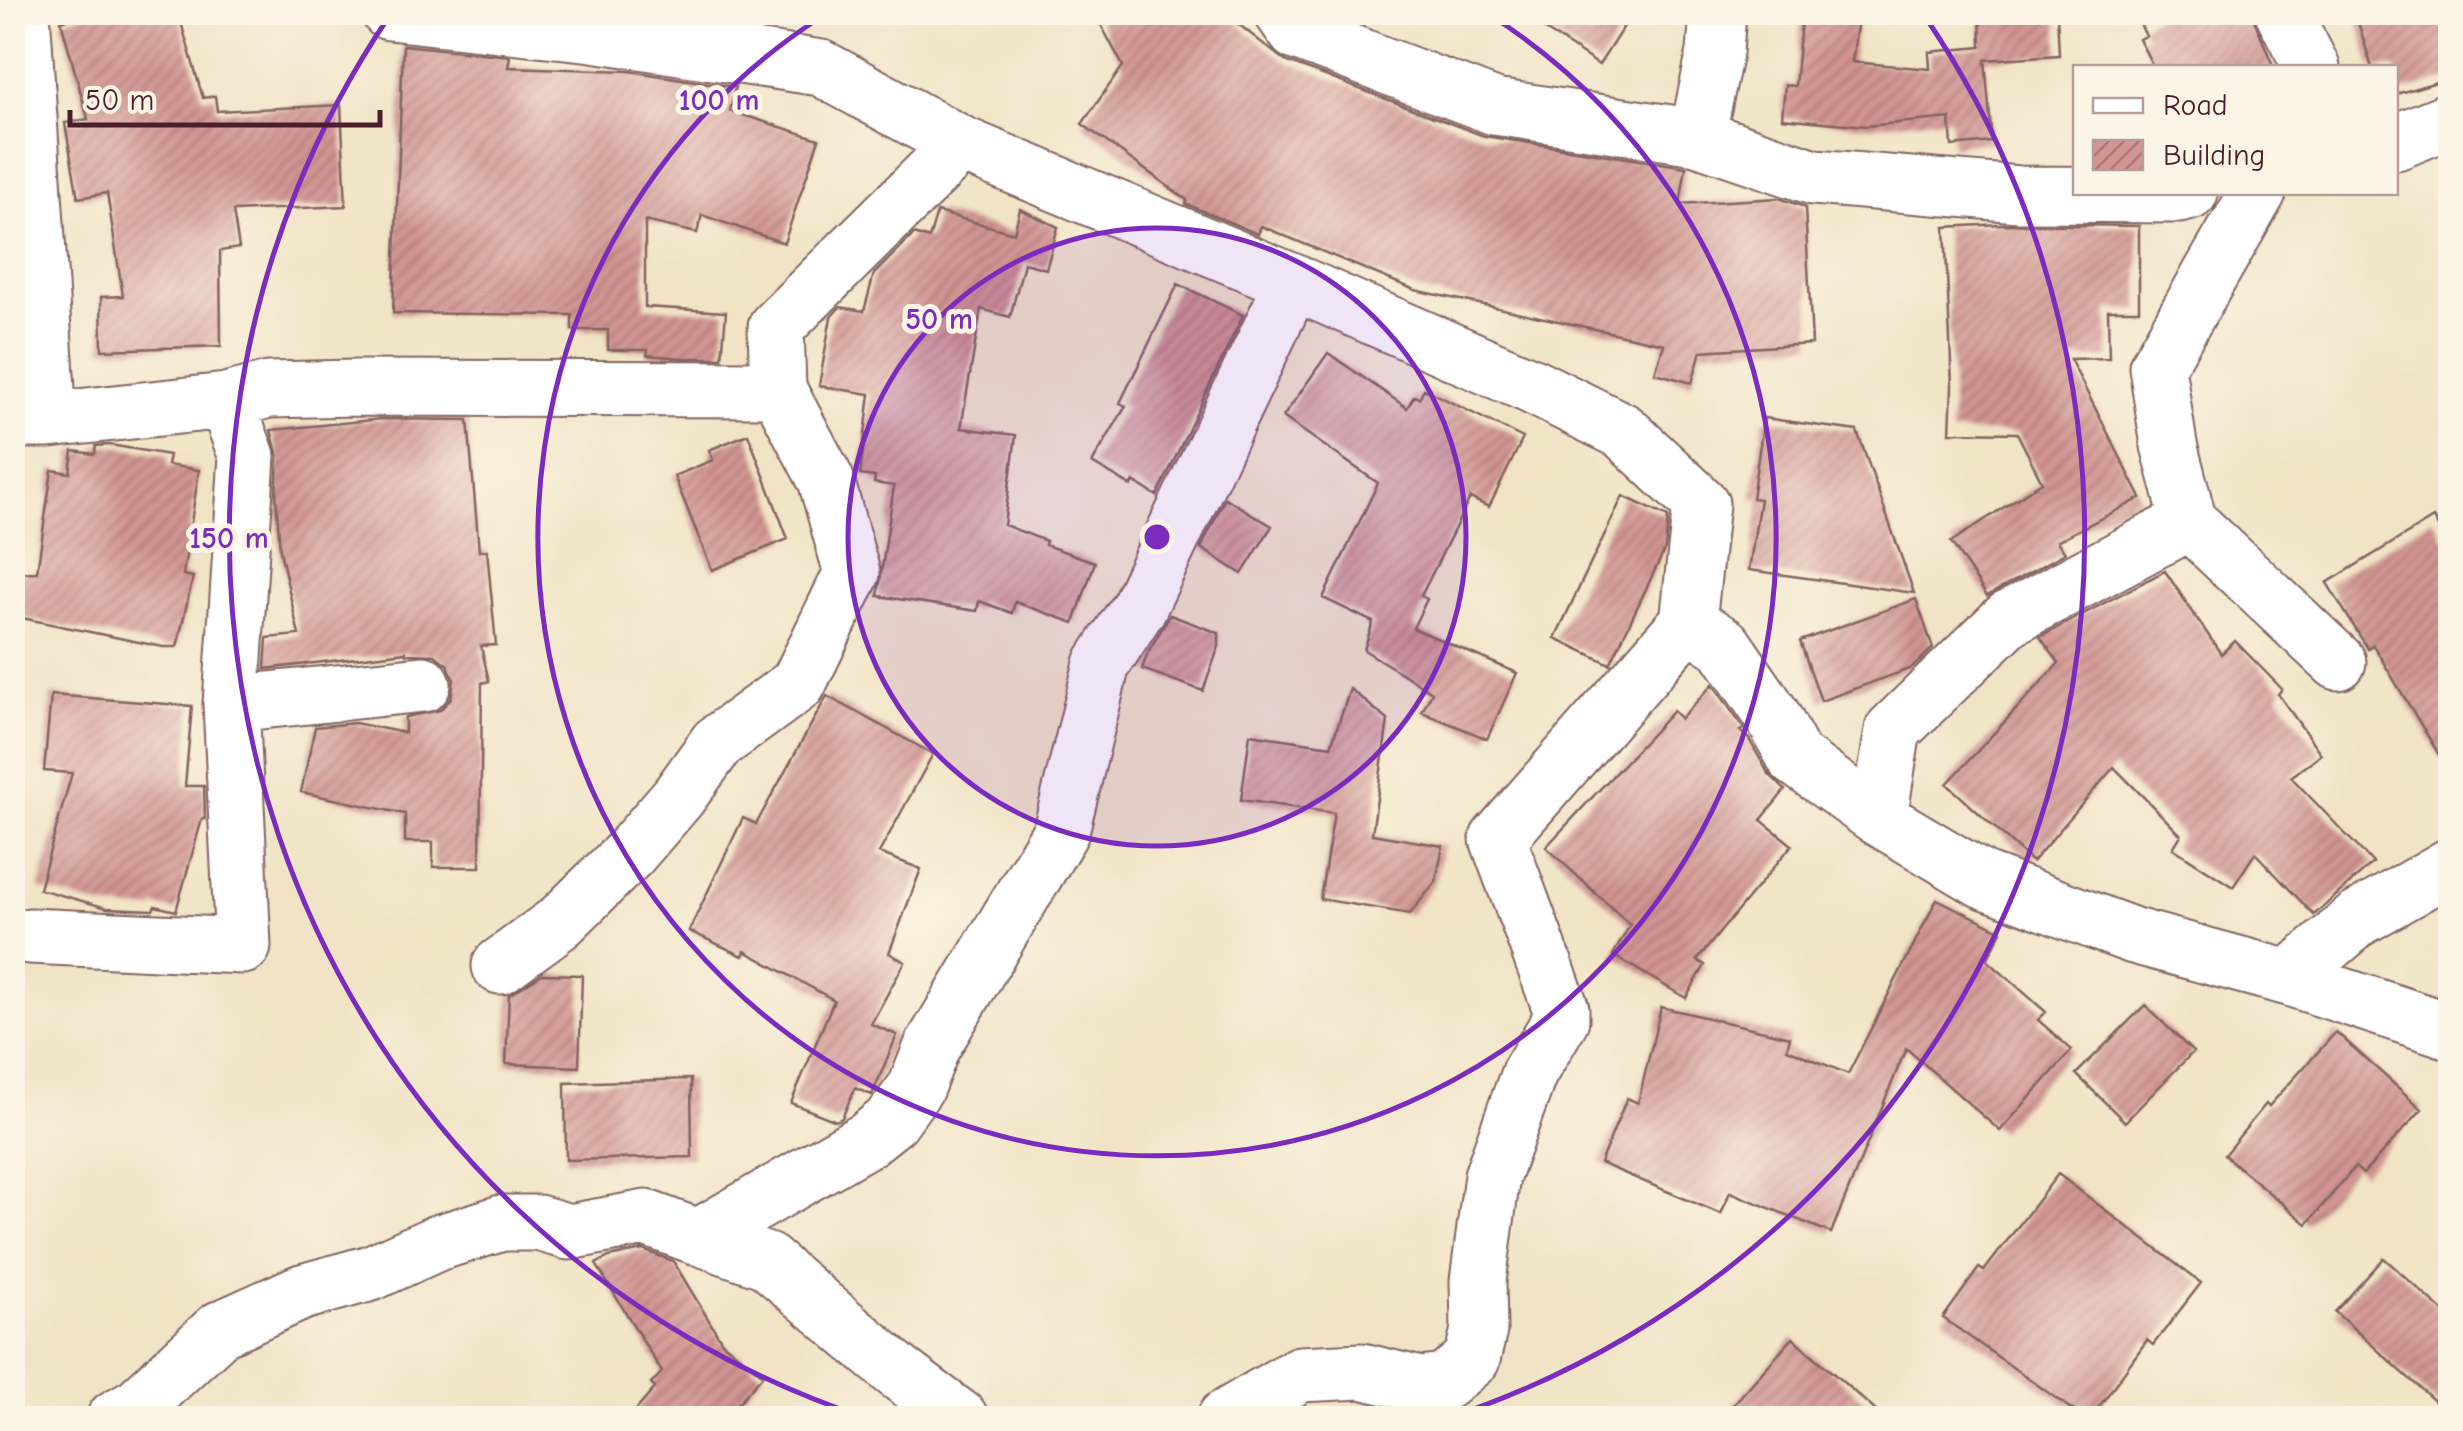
<svg xmlns="http://www.w3.org/2000/svg" width="2463" height="1431" viewBox="0 0 2463 1431" font-family="'Comic Neue',sans-serif">
<style>
.building{fill:url(#building-hatch)}
.lines{fill:none;stroke-linecap:round;stroke-linejoin:round}
.minor-casing{stroke:#846461;stroke-width:59}
.minor{stroke:#fff;stroke-width:55}
.ring{fill:none;stroke:#7b2cbf;stroke-width:5}
.centre{fill:#7b2cbf;stroke:#fcf5e5;stroke-width:5}
.ring-label{font-size:30px;text-anchor:middle;font-weight:bold;fill:#7b2cbf;stroke:#fcf5e5;stroke-width:10;stroke-linejoin:round;paint-order:stroke}
</style>
<defs>
<pattern id="building-hatch" width="6" height="6" patternUnits="userSpaceOnUse" patternTransform="scale(2.5)"><rect width="6" height="6" fill="#d29593"/><path d="M-1 1l2-2M0 6l6-6M5 7l2-2" fill="none" stroke="#ac7978"/></pattern>
</defs>
<rect width="100%" height="100%" fill="#fcf5e5"/>
<filter id="ink" filterUnits="userSpaceOnUse"><feTurbulence type="fractalNoise" baseFrequency=".01" numOctaves="2"/><feDisplacementMap in="SourceGraphic" scale="20" xChannelSelector="R" yChannelSelector="G"/><feConvolveMatrix kernelMatrix="1 2 1 2 8 2 1 2 1" color-interpolation-filters="sRGB"/></filter>
<filter id="wash" filterUnits="userSpaceOnUse"><feTurbulence type="fractalNoise" baseFrequency=".0048" numOctaves="4" result="noise"/><feDisplacementMap in="SourceGraphic" scale="40" xChannelSelector="R" yChannelSelector="G"/><feGaussianBlur stdDeviation="2.25" result="paint"/><feColorMatrix in="noise" values="0 0 0 0 0 0 0 0 0 0 0 0 0 0 0 0 0 1.4 0 .05"/><feComposite in="paint" operator="in"/></filter>
<g filter="url(#wash)">
<rect width="100%" height="100%" fill="#f1e4c6"/>
<g id="blocks">
<!-- building -->
<path class="building" d="M 90,12 L 178,12 L 203,98 L 215,96 L 217,111 L 341,105 L 346,206 L 233,211 L 239,248 L 220,251 L 221,346 L 102,350 L 101,297 L 123,296 L 107,193 L 78,198 L 65,123 L 88,119 L 61,21 Z
M 1094,12 L 1223,12 L 1285,61 L 1484,136 L 1686,167 L 1680,204 L 1779,198 L 1805,207 L 1812,344 L 1701,351 L 1692,383 L 1655,373 L 1664,344 L 1415,290 L 1261,226 L 1258,234 L 1186,204 L 1187,200 L 1082,124 L 1123,66 Z
M 1518,12 L 1633,12 L 1599,65 Z
M 1802,12 L 1859,12 L 1852,62 L 1930,69 L 1929,52 L 1981,47 L 1980,12 L 2057,12 L 2059,55 L 1985,60 L 1992,142 L 1952,146 L 1950,118 L 1866,126 L 1782,118 L 1785,85 L 1795,86 Z
M 2168,12 L 2251,12 L 2274,68 L 2154,68 L 2139,39 L 2146,36 L 2141,26 Z
M 2355,12 L 2450,12 L 2450,78 L 2396,94 L 2396,68 L 2372,68 Z
M 403,45 L 510,56 L 508,67 L 629,71 L 735,87 L 730,111 L 819,139 L 784,243 L 702,215 L 697,233 L 645,221 L 645,307 L 726,312 L 722,358 L 682,358 L 647,355 L 648,350 L 608,350 L 608,330 L 572,330 L 572,315 L 393,313 Z
M 1020,209 L 1058,227 L 1046,269 L 1024,263 L 1010,317 L 981,309 L 961,428 L 1016,435 L 1004,525 L 1046,541 L 1045,545 L 1095,562 L 1074,623 L 1015,602 L 1012,613 L 979,601 L 977,611 L 878,596 L 894,486 L 874,483 L 875,477 L 860,475 L 870,394 L 819,386 L 831,317 L 840,307 L 864,311 L 874,274 L 914,234 L 929,239 L 937,212 L 1014,233 Z
M 2002,224 L 2139,226 L 2139,310 L 2108,310 L 2109,358 L 2070,359 L 2141,498 L 2057,541 L 2065,553 L 1987,596 L 1951,542 L 2042,482 L 2017,433 L 1950,432 L 1952,386 L 1945,227 Z
M 1178,284 L 1243,315 L 1157,496 L 1134,482 L 1131,486 L 1092,463 L 1126,406 L 1120,403 Z
M 1328,353 L 1407,408 L 1414,396 L 1419,398 L 1424,389 L 1523,438 L 1489,507 L 1470,498 L 1421,596 L 1427,599 L 1413,628 L 1517,673 L 1487,739 L 1422,712 L 1432,692 L 1364,650 L 1373,622 L 1323,598 L 1378,483 L 1283,417 Z
M 1764,418 L 1857,431 L 1914,593 L 1749,570 L 1760,499 L 1752,498 Z
M 382,419 L 468,420 L 479,551 L 487,550 L 496,645 L 481,646 L 489,681 L 482,683 L 480,867 L 433,867 L 433,842 L 405,842 L 405,814 L 301,792 L 315,727 L 355,723 L 405,733 L 405,717 L 440,710 L 451,698 L 454,680 L 448,665 L 435,655 L 406,654 L 406,652 L 265,669 L 267,638 L 299,635 L 280,551 L 276,494 L 278,457 L 271,430 Z
M 748,434 L 788,539 L 712,570 L 674,476 L 713,460 L 709,450 Z
M 110,445 L 169,455 L 167,465 L 199,470 L 183,575 L 193,577 L 177,647 L 163,647 L 12,616 L 12,573 L 37,572 L 52,470 L 70,473 L 73,451 L 95,454 L 96,446 Z
M 1623,496 L 1668,517 L 1665,549 L 1610,664 L 1555,638 Z
M 1225,498 L 1272,526 L 1242,574 L 1201,548 Z
M 2433,518 L 2450,547 L 2450,773 L 2373,645 L 2368,649 L 2327,583 Z
M 2165,571 L 2221,654 L 2235,641 L 2282,689 L 2278,694 L 2321,754 L 2291,777 L 2373,863 L 2314,915 L 2255,853 L 2233,887 L 2173,848 L 2181,835 L 2114,767 L 2032,862 L 1947,784 L 2059,663 L 2040,637 Z
M 1916,599 L 1933,648 L 1912,668 L 1821,701 L 1800,641 Z
M 1170,615 L 1219,633 L 1219,646 L 1203,691 L 1142,669 L 1149,650 Z
M 1713,684 L 1744,729 L 1740,731 L 1749,739 L 1768,773 L 1785,790 L 1761,820 L 1792,845 L 1697,960 L 1705,965 L 1686,998 L 1613,955 L 1630,925 L 1546,847 L 1673,711 L 1681,719 Z
M 1350,689 L 1388,720 L 1372,834 L 1443,846 L 1436,881 L 1410,914 L 1320,899 L 1334,813 L 1241,800 L 1250,734 L 1331,746 Z
M 51,695 L 192,706 L 185,786 L 204,786 L 205,819 L 202,819 L 176,911 L 155,906 L 153,910 L 107,908 L 39,889 L 72,773 L 44,771 Z
M 827,696 L 933,754 L 879,853 L 921,869 L 889,953 L 905,962 L 871,1024 L 897,1035 L 872,1095 L 855,1088 L 842,1118 L 836,1121 L 791,1103 L 834,1000 L 745,951 L 743,956 L 689,931 L 743,818 L 756,824 Z
M 1937,899 L 2002,931 L 1987,960 L 2046,1012 L 2038,1020 L 2072,1050 L 2000,1131 L 1906,1048 L 1831,1233 L 1730,1192 L 1721,1214 L 1600,1163 L 1627,1098 L 1638,1103 L 1661,1007 L 1790,1037 L 1787,1049 L 1848,1074 Z
M 542,974 L 582,975 L 579,1067 L 506,1064 L 509,995 Z
M 2145,1005 L 2193,1052 L 2125,1122 L 2076,1074 Z
M 2336,1032 L 2422,1109 L 2363,1174 L 2355,1167 L 2307,1224 L 2224,1155 L 2266,1104 L 2269,1106 Z
M 691,1079 L 692,1157 L 566,1160 L 565,1083 Z
M 2058,1174 L 2201,1283 L 2153,1345 L 2147,1340 L 2091,1418 L 2084,1418 L 1943,1318 L 1979,1268 L 1984,1271 Z
M 643,1250 L 673,1261 L 722,1342 L 763,1375 L 725,1418 L 629,1418 L 655,1388 L 651,1384 L 662,1372 L 596,1264 L 609,1257 Z
M 2384,1258 L 2450,1317 L 2450,1415 L 2335,1312 Z
M 1793,1338 L 1884,1418 L 1721,1418 Z"/>
</g>
</g>
<g filter="url(#ink)">
<use href="#blocks" fill-opacity="0" stroke="#846461" stroke-width="2.5"/>
<g class="lines">
<!-- minor casing -->
<g class="minor-casing">
<path id="minor" d="M 389,12 L 593,34 L 821,68 L 961,144 L 1293,282 L 1532,386 L 1623,431 L 1701,504 L 1688,622 L 1724,645 L 1772,715 L 1795,758 L 1879,818 L 1983,880 L 2134,936 L 2289,978 L 2450,1031
M 1282,12 L 1296,32 L 1495,107 L 1697,137 L 1814,177 L 2019,194 L 2179,195 L 2190,192
M 2283,12 L 2312,68
M 1697,137 L 1715,52 L 1718,12
M 2396,142 L 2450,120
M 226,401 L 269,390 L 355,388 L 778,389
M 15,420 L 49,420 L 22,12
M 49,420 L 226,401 L 247,456 L 231,704 L 423,684
M 2189,522 L 2338,662
M 1879,818 L 1893,730 L 2008,619 L 2189,522 L 2169,445 L 2157,367 L 2258,192
M 30,936 L 243,946 L 231,704
M 500,966 L 560,922 L 629,854 L 679,796 L 717,743 L 798,684 L 852,573 L 826,480 L 778,389 L 776,327 L 961,144
M 2289,978 L 2358,919 L 2450,866
M 698,1237 L 767,1261 L 898,1372 L 960,1418
M 115,1418 L 138,1405 L 220,1329 L 302,1292 L 371,1273 L 437,1243 L 502,1223 L 538,1223 L 569,1232 L 646,1218 L 698,1237 L 868,1139 L 892,1120 L 916,1087 L 932,1047 L 1061,831 L 1102,664 L 1139,607 L 1293,282
M 1225,1418 L 1300,1374 L 1362,1371 L 1420,1385 L 1445,1382 L 1472,1359 L 1479,1330 L 1478,1281 L 1492,1176 L 1529,1073 L 1561,1019 L 1561,1009 L 1498,839 L 1688,622"/>
</g>
<!-- minor -->
<use href="#minor" class="minor"/>
</g>
</g>
<!-- distance rings -->
<circle cx="1157" cy="537" r="309" fill="#7b2cbf" fill-opacity=".12"/>
<g class="ring">
<circle cx="1157" cy="537" r="309"/>
<path d="M1490 15A619 619 0 1 1 824 15"/>
<path d="M863 1417A928 928 0 0 1 388 18M1926 18A928 928 0 0 1 1451 1417"/>
</g>
<circle cx="1157" cy="537" r="15" class="centre"/>
<g class="ring-label">
<text x="719" y="110">100 m</text>
<text x="939" y="329">50 m</text>
<text x="229" y="548">150 m</text>
</g>
<!-- margin -->
<rect width="2463" height="1431" fill="none" stroke="#fcf5e5" stroke-width="50"/>
<!-- legend -->
<rect x="2073" y="65" width="325" height="130" fill="#fcf5e5" stroke="#b59f9b" stroke-width="2.5"/>
<rect x="2093" y="98" width="50" height="15" fill="#ffffff" stroke="#b59f9b" stroke-width="2.5"/>
<text x="2163" y="115" font-size="30" fill="#4a1f2b">Road</text>
<rect x="2093" y="140" width="50" height="30" fill="url(#building-hatch)" stroke="#b59f9b" stroke-width="2.5"/>
<text x="2163" y="165" font-size="30" fill="#4a1f2b">Building</text>
<!-- scale -->
<path d="M70 110v15h310v-15" fill="none" stroke="#4a1f2b" stroke-width="5"/>
<text x="85" y="110" font-size="30" fill="#4a1f2b" stroke="#fcf5e5" stroke-width="8" paint-order="stroke">50 m</text>
</svg>
